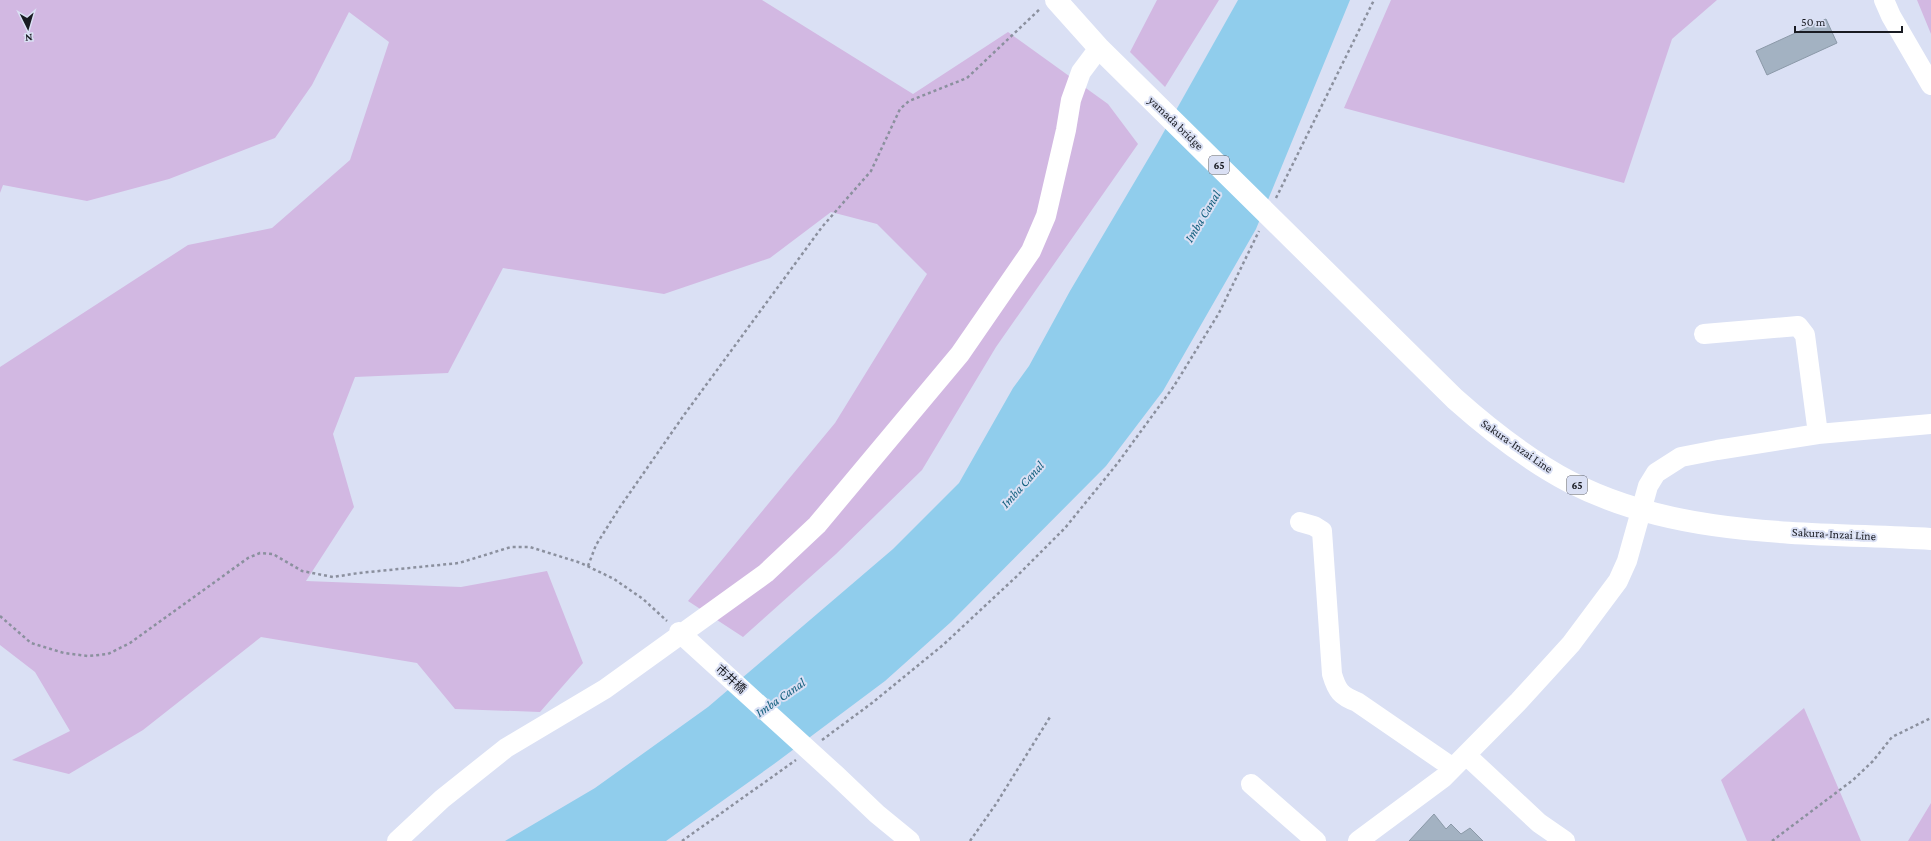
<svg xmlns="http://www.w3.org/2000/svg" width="1931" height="841" viewBox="0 0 1931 841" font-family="'Crimson Pro','Noto Sans JP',serif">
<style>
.green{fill:#d2b8e2}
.water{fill:#90cdec}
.building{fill:#a3b2c2;stroke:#8b99a8}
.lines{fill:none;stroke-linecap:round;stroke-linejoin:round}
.path{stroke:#8b909e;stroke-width:2.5;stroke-dasharray:3 3;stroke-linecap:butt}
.minor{stroke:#fff;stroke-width:20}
.major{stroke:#fff;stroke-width:22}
.labels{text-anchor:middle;stroke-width:4;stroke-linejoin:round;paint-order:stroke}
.shield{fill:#dae0f4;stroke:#535661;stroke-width:1}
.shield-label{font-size:11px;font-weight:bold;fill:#191b22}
.street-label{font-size:12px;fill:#191b22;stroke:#dae0f4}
.water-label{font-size:13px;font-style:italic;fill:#135f7e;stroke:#dae0f4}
</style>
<rect width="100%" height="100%" fill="#dae0f4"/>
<!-- green -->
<path class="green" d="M 0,0 L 762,0 L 913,94 L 1008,32 L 1108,104 L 1138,144 L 996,347 L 922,470 L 836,554 L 743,637 L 688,601 L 835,423 L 927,274 L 877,224 L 831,212 L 770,258 L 664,294 L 503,268 L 448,373 L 355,377 L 333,434 L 354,507 L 306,581 L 461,587 L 547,571 L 583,663 L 540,712 L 455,709 L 417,663 L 261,637 L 143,730 L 69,774 L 12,760 L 70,731 L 35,672 L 0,645 L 0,367 L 188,245 L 272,228 L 350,160 L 389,42 L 349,12 L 312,85 L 275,138 L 169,179 L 87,201 L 3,185 L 0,193 Z
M 1157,0 L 1219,0 L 1165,87 L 1130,52 Z
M 1391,0 L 1717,0 L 1672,39 L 1624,183 L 1344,108 Z
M 1917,0 L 1931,0 L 1931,34 Z
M 1804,708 L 1861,841 L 1747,841 L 1721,780 Z
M 1931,803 L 1931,841 L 1908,841 Z"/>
<!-- water -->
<path class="water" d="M 1238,0 L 1350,0 L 1256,229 L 1163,391 L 1106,466 L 951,622 L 885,681 L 774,764 L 666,841 L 505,841 L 595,788 L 708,707 L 893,549 L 959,483 L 1013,388 L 1029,366 L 1070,291 L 1157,144 Z"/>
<!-- building -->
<path class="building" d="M 1826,19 L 1837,43 L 1767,75 L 1756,51 Z
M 1434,814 L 1446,829 L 1451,824 L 1461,834 L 1470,828 L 1483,841 L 1409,841 Z"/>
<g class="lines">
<!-- path -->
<path class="path" d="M 1276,198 L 1374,0
M 588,566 L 596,545 L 620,507 L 684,415 L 822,227 L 871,171 L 900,109 L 909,101 L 967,78 L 1041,8
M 0,616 L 31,643 L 64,653 L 88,656 L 108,654 L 130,643 L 248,558 L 260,553 L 273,554 L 302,571 L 333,577 L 359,573 L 459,563 L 511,547 L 530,547 L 581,563 L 614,579 L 643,599 L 667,621
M 822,740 L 872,703 L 943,645 L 1017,576 L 1065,528 L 1117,464 L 1174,386 L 1219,313 L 1259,231
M 682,841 L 796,760
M 970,841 L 996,804 L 1050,717
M 1772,841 L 1853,780 L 1873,761 L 1892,737 L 1931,718"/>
<!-- minor -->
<path class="minor" d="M 1884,0 L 1891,16 L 1931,85
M 1704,334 L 1798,326 L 1805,335 L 1818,434
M 1300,522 L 1314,526 L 1322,531 L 1332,674 C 1337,691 1341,696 1357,702 L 1453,768
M 679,632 L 836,775 L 877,814 L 910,841
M 1466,755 L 1539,823 L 1565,841
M 1251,784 L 1316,841
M 397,841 L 442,799 L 506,748 L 605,689 L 766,573 L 817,525 L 960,354 L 1031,251 L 1046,216 L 1066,130 L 1071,100 L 1081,72 L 1099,48
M 1358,841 L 1443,778 L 1519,701 L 1571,644 L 1618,581 L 1627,561 L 1648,486 L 1656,473 L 1681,457 L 1717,450 L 1818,434 L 1931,424"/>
<!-- major -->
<path class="major" d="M 1056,0 L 1099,48 L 1455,399 C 1491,431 1528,460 1570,482 C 1680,539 1811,532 1931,539"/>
</g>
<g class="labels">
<!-- shield labels -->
<g class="shield">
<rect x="1209" y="156" width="20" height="18" rx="3"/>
<rect x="1567" y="476" width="20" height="18" rx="3"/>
</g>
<g class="shield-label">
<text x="1219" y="169">65</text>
<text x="1577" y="489">65</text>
</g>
<!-- street labels -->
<g class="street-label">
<text transform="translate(1176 123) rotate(44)" y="4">yamada bridge</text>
<text transform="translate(1517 446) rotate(35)" y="4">Sakura-Inzai Line</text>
<text transform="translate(1834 534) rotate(3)" y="4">Sakura-Inzai Line</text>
<text transform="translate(731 679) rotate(42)" y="4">市井橋</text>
</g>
<!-- water labels -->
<g class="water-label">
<text transform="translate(1202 216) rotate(-59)" y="5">Imba Canal</text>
<text transform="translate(1022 484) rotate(-48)" y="5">Imba Canal</text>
<text transform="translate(780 697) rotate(-35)" y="5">Imba Canal</text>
</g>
</g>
<!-- north arrow -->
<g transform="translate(28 28) rotate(175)" stroke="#dae0f4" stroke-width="3" paint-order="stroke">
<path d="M0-3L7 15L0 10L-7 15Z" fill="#191b22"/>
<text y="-6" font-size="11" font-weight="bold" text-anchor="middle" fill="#191b22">N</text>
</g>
<!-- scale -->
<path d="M1795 26v6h107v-6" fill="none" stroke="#191b22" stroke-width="2"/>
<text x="1801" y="26" font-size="12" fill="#191b22" stroke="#dae0f4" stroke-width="3" paint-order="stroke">50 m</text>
</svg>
